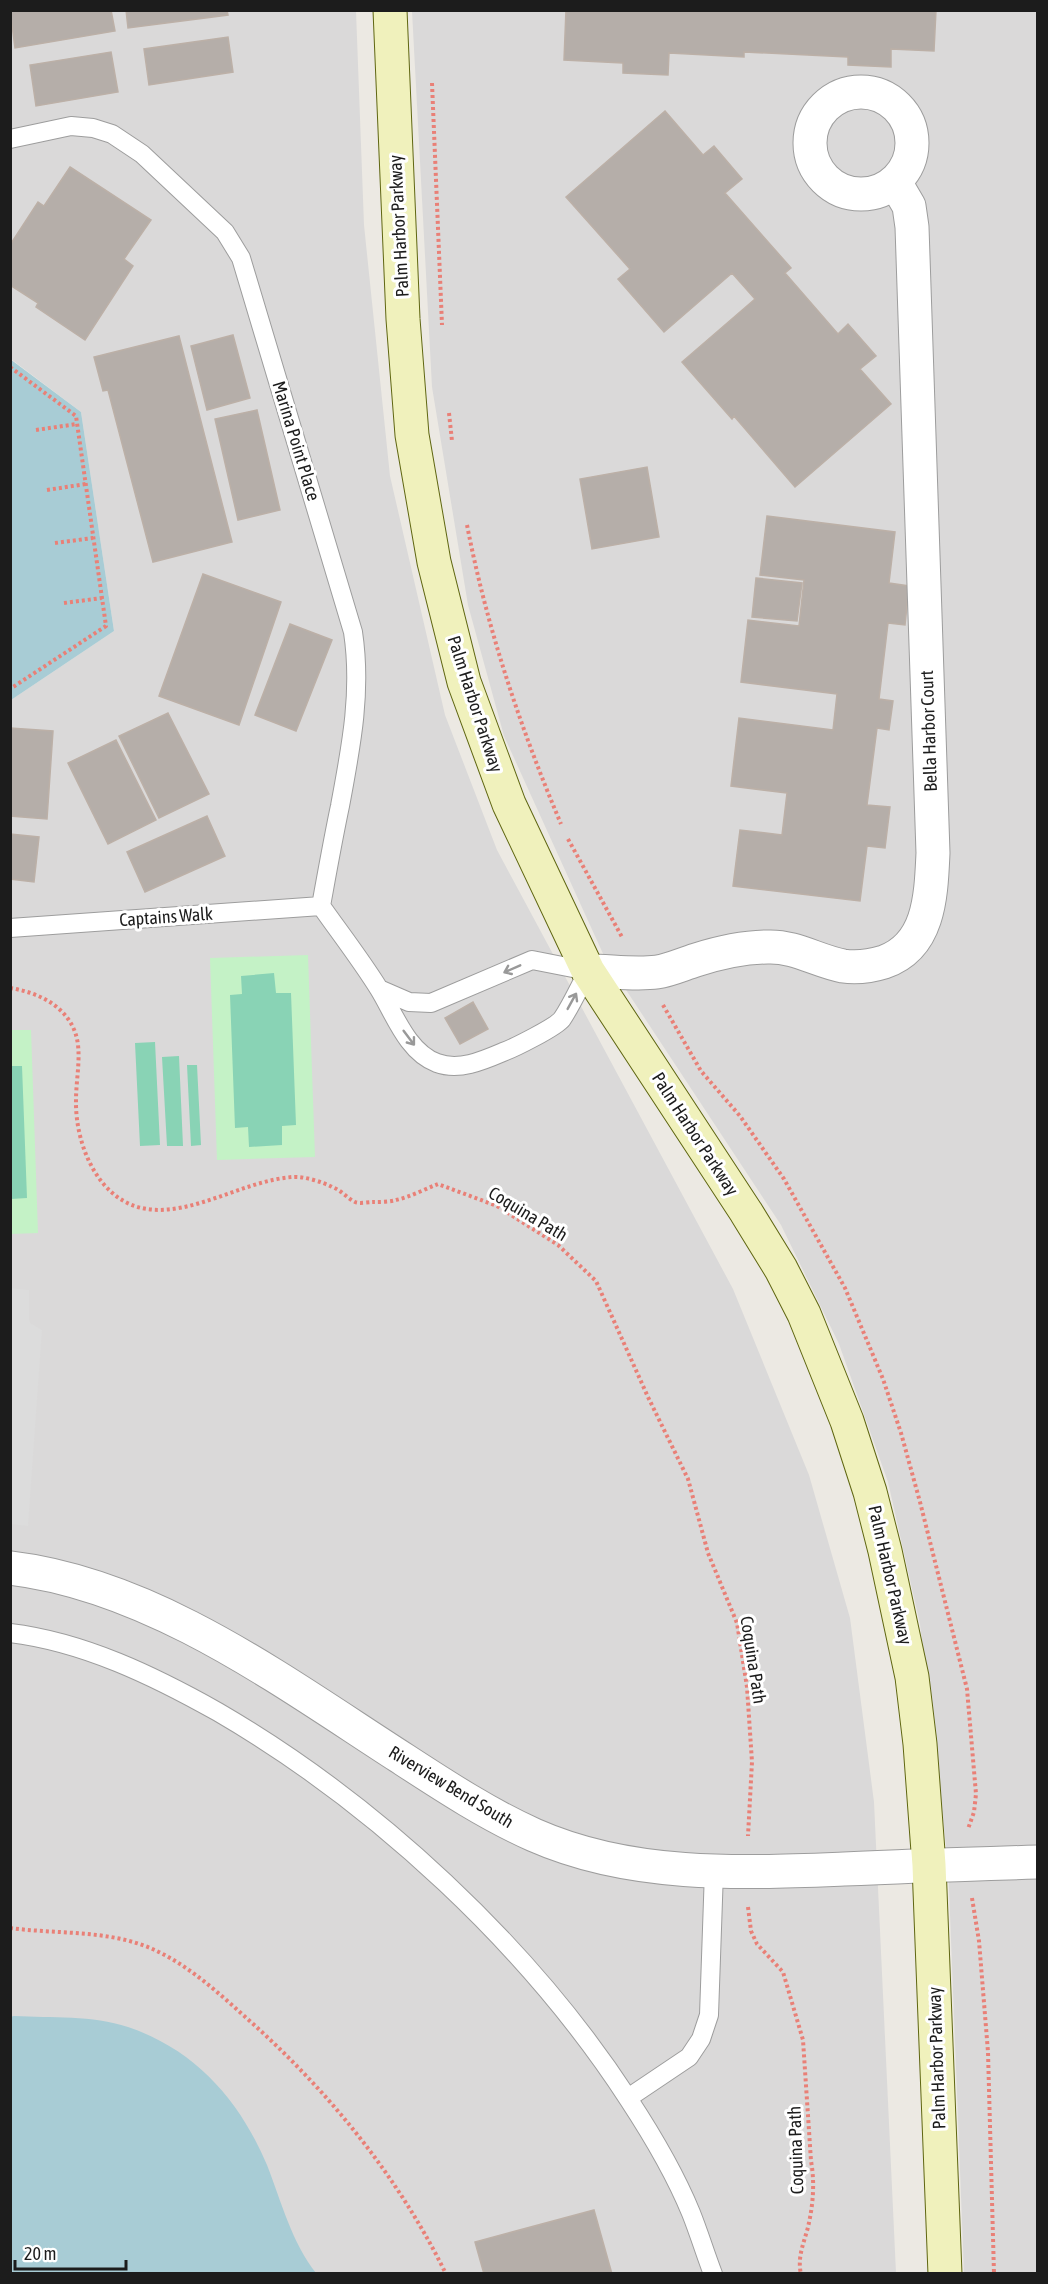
<svg xmlns="http://www.w3.org/2000/svg" width="1048" height="2284" viewBox="0 0 1048 2284" font-family="'Asap Condensed',sans-serif">
<style>
.residential{fill:#dad9d9}
.park{fill:#c4f2c6}
.pitch{fill:#89d3b5}
.parking{fill:#dcdcdc}
.water{fill:#a8ccd5}
.building{fill:#b5aea9;stroke:#bcb0a7;stroke-width:1.5}
.lines{fill:none;stroke-linecap:round;stroke-linejoin:round}
.lane-casing{stroke:#9d9d9d;stroke-width:20}
.street-casing{stroke:#9d9d9d;stroke-width:35}
.secondary-casing{stroke:#5f6611;stroke-width:35}
.path{stroke:#e98077;stroke-width:4;stroke-dasharray:3 3;stroke-linecap:butt}
.lane{stroke:#fff;stroke-width:18}
.street{stroke:#fff;stroke-width:33}
.secondary{stroke:#f0f1bc;stroke-width:33}
.oneway{stroke:#999}
.labels{text-anchor:middle;stroke-width:6;stroke-linejoin:round;paint-order:stroke}
.street-label{font-size:18px;fill:#1c1c1c;stroke:#fff}
</style>
<rect width="100%" height="100%" fill="#ece9e3"/>
<!-- residential -->
<path class="residential" d="M 11,11 L 356,11 L 364,225 L 390,476 L 445,715 L 497,850 L 733,1289 L 809,1475 L 850,1618 L 874,1802 L 896,2273 L 11,2274 L 11,700 L 114,631 L 81,412 L 11,359 Z
M 412,11 L 1037,11 L 1037,2273 L 964,2273 L 948,1863 L 920,1624 L 888,1482 L 839,1344 L 781,1225 L 605,958 L 504,736 L 468,605 L 432,387 Z"/>
<!-- park -->
<path class="park" d="M 308,955 L 315,1157 L 217,1160 L 210,958 Z
M 10,1030 L 31,1030 L 38,1233 L 11,1234 Z"/>
<!-- pitch -->
<path class="pitch" d="M 274,973 L 276,993 L 291,993 L 296,1125 L 282,1126 L 282,1145 L 249,1147 L 248,1127 L 235,1128 L 230,995 L 242,994 L 241,976 Z
M 155,1042 L 160,1145 L 140,1146 L 135,1043 Z
M 179,1056 L 183,1146 L 167,1146 L 162,1057 Z
M 187,1065 L 197,1065 L 201,1145 L 191,1146 Z
M 10,1066 L 22,1066 L 27,1198 L 11,1199 Z"/>
<!-- parking -->
<path class="parking" d="M 11,1288 L 29,1290 L 29,1319 L 30,1323 L 42,1330 L 28,1526 L 11,1524 Z"/>
<!-- water -->
<path class="water" d="M 10,359 L 81,412 L 114,631 L 11,700 Z
M 14,2016 C 52,2018 92,2015 128,2027 C 196,2050 240,2101 267,2165 C 281,2201 292,2243 316,2273 L 11,2273 L 10,2017 Z"/>
<!-- building -->
<path class="building" d="M 10,10 L 111,10 L 115,31 L 15,48 Z
M 126,10 L 227,10 L 228,15 L 128,28 Z
M 566,10 L 936,10 L 934,51 L 891,49 L 891,67 L 848,65 L 848,57 L 744,52 L 744,57 L 669,53 L 668,75 L 623,73 L 623,63 L 564,60 Z
M 228,37 L 233,72 L 149,85 L 144,49 Z
M 111,52 L 118,92 L 36,106 L 30,65 Z
M 665,111 L 703,155 L 714,146 L 742,179 L 725,193 L 791,268 L 785,273 L 838,334 L 848,324 L 876,356 L 860,369 L 891,404 L 795,487 L 734,416 L 732,419 L 682,362 L 755,299 L 732,273 L 664,332 L 618,279 L 630,269 L 566,197 Z
M 70,167 L 151,220 L 124,259 L 133,266 L 85,340 L 36,307 L 38,303 L 10,285 L 10,245 L 38,202 L 44,206 Z
M 233,335 L 250,398 L 207,410 L 191,346 Z
M 179,336 L 232,542 L 153,562 L 108,390 L 103,391 L 94,357 Z
M 257,410 L 280,510 L 238,520 L 215,419 Z
M 647,467 L 659,537 L 592,549 L 580,479 Z
M 767,516 L 895,532 L 889,583 L 909,586 L 905,625 L 888,623 L 879,699 L 893,701 L 889,730 L 877,728 L 867,805 L 890,807 L 885,848 L 867,846 L 860,901 L 733,886 L 740,830 L 782,835 L 787,793 L 731,786 L 739,718 L 833,730 L 837,694 L 741,682 L 748,620 L 799,626 L 804,580 L 760,575 Z
M 203,574 L 281,602 L 239,725 L 159,696 Z
M 756,578 L 802,583 L 797,621 L 752,617 Z
M 290,624 L 332,640 L 296,731 L 255,715 Z
M 168,713 L 209,794 L 159,818 L 119,736 Z
M 10,728 L 53,731 L 47,819 L 10,816 Z
M 116,740 L 156,820 L 108,844 L 68,763 Z
M 207,816 L 225,856 L 145,892 L 127,852 Z
M 10,834 L 39,837 L 34,882 L 10,879 Z
M 473,1002 L 488,1029 L 460,1044 L 445,1018 Z
M 594,2210 L 612,2274 L 484,2274 L 475,2242 Z"/>
<g class="lines">
<!-- lane casing -->
<g class="lane-casing">
<path id="lane" d="M 10,139 L 71,126 L 93,128 L 112,134 L 142,154 L 225,232 L 241,258 L 353,632 C 362,692 351,747 340,806 C 333,839 327,873 321,906
M 321,906 C 340,933 361,960 379,989 C 394,1013 407,1052 437,1063 C 459,1071 482,1061 503,1052 C 514,1048 556,1027 562,1019 C 572,1004 580,986 588,971 L 532,960 L 431,1003 L 409,1002 L 379,989
M 10,928 L 321,906
M 10,1633 C 84,1642 154,1676 218,1712 C 376,1804 529,1946 629,2100 C 652,2135 675,2174 691,2213 C 699,2233 705,2253 713,2274
M 628,2098 L 689,2057 L 701,2039 L 709,2015 L 714,1871"/>
</g>
<!-- street casing -->
<g class="street-casing">
<path id="street" d="M810 143a51 51 0 1 1 102 0a51 51 0 1 1-102 0Z
M 588,971 C 610,971 635,975 657,972 C 670,970 683,964 696,960 C 718,953 745,947 768,947 C 795,946 817,961 843,966 C 856,968 871,966 884,962 C 930,946 931,895 933,853 L 912,227 L 909,206 L 895,182
M 10,1568 C 153,1585 282,1681 400,1757 C 443,1785 487,1814 534,1835 C 631,1878 741,1873 844,1869 C 909,1866 973,1864 1038,1862"/>
</g>
<!-- secondary casing -->
<g class="secondary-casing">
<path id="secondary" d="M 390,10 L 403,319 L 412,435 L 434,562 L 464,682 L 509,804 L 588,971 L 746,1212 L 781,1269 L 804,1314 L 847,1421 L 870,1492 L 885,1551 L 912,1677 L 920,1744 L 929,1865 L 945,2274"/>
</g>
<!-- path -->
<path class="path" d="M 432,83 L 442,325
M 10,367 L 76,416 L 106,626 L 10,689
M 449,413 L 452,441
M 36,430 L 77,424
M 47,490 L 86,484
M 467,525 C 487,628 520,727 561,824
M 55,543 L 93,538
M 64,603 L 102,598
M 568,839 L 622,937
M 10,988 C 42,993 74,1010 78,1045 C 80,1063 76,1082 76,1100 C 75,1144 98,1202 147,1209 C 193,1216 245,1180 293,1177 C 303,1176 323,1182 332,1187 C 341,1190 347,1198 355,1202 C 360,1204 368,1202 373,1202 C 380,1202 389,1202 396,1200 C 410,1197 425,1189 438,1184 L 497,1206 L 558,1245 L 596,1281 L 648,1397 L 688,1479 L 708,1553 L 737,1623 L 747,1687 L 752,1762 L 748,1836
M 663,1005 L 701,1071 L 740,1116 L 784,1179 L 845,1288 L 883,1379 L 901,1433 L 920,1502 L 967,1689 L 976,1794 L 974,1812 L 968,1829
M 972,1898 L 979,1941 L 988,2052 L 994,2274
M 748,1907 L 751,1931 L 757,1944 L 783,1972 L 803,2040 L 811,2161 C 815,2183 813,2206 808,2227 C 804,2243 797,2257 801,2274
M 10,1928 C 55,1934 103,1930 145,1946 C 182,1960 213,1988 242,2014 C 325,2087 397,2174 446,2274"/>
<!-- lane -->
<use href="#lane" class="lane"/>
<!-- street -->
<use href="#street" class="street"/>
<!-- secondary -->
<use href="#secondary" class="secondary"/>
</g>
<!-- one-way arrows -->
<defs><path id="oneway-shaft" d="M-6 0H5M1.5-3L5.5 0L1.5 3" fill="none" stroke-width="1.6" stroke-linecap="round" stroke-linejoin="round" transform="scale(1.5)"/></defs>
<g class="oneway">
<use href="#oneway-shaft" transform="translate(512 969) rotate(156)"/>
<use href="#oneway-shaft" transform="translate(572 1001) rotate(-61)"/>
<use href="#oneway-shaft" transform="translate(409 1038) rotate(53)"/>
</g>
<g class="labels">
<!-- street labels -->
<g class="street-label">
<text transform="translate(399 226) rotate(-93)" y="6">Palm Harbor Parkway</text>
<text transform="translate(296 441) rotate(73)" y="6">Marina Point Place</text>
<text transform="translate(475 704) rotate(72)" y="6">Palm Harbor Parkway</text>
<text transform="translate(929 731) rotate(-92)" y="6">Bella Harbor Court</text>
<text transform="translate(166 917) rotate(-4)" y="6">Captains Walk</text>
<text transform="translate(695 1134) rotate(57)" y="6">Palm Harbor Parkway</text>
<text transform="translate(528 1214) rotate(31)" y="6">Coquina Path</text>
<text transform="translate(890 1575) rotate(77)" y="6">Palm Harbor Parkway</text>
<text transform="translate(753 1660) rotate(81)" y="6">Coquina Path</text>
<text transform="translate(451 1787) rotate(31)" y="6">Riverview Bend South</text>
<text transform="translate(937 2058) rotate(-92)" y="6">Palm Harbor Parkway</text>
<text transform="translate(796 2150) rotate(-92)" y="6">Coquina Path</text>
</g>
</g>
<!-- border -->
<rect width="1048" height="2284" fill="none" stroke="#1c1c1c" stroke-width="24"/>
<!-- scale -->
<path d="M15 2260v9h111v-9" fill="none" stroke="#1c1c1c" stroke-width="3"/>
<text x="24" y="2260" font-size="18" fill="#1c1c1c" stroke="#ffffff" stroke-width="4.5" paint-order="stroke">20 m</text>
</svg>
